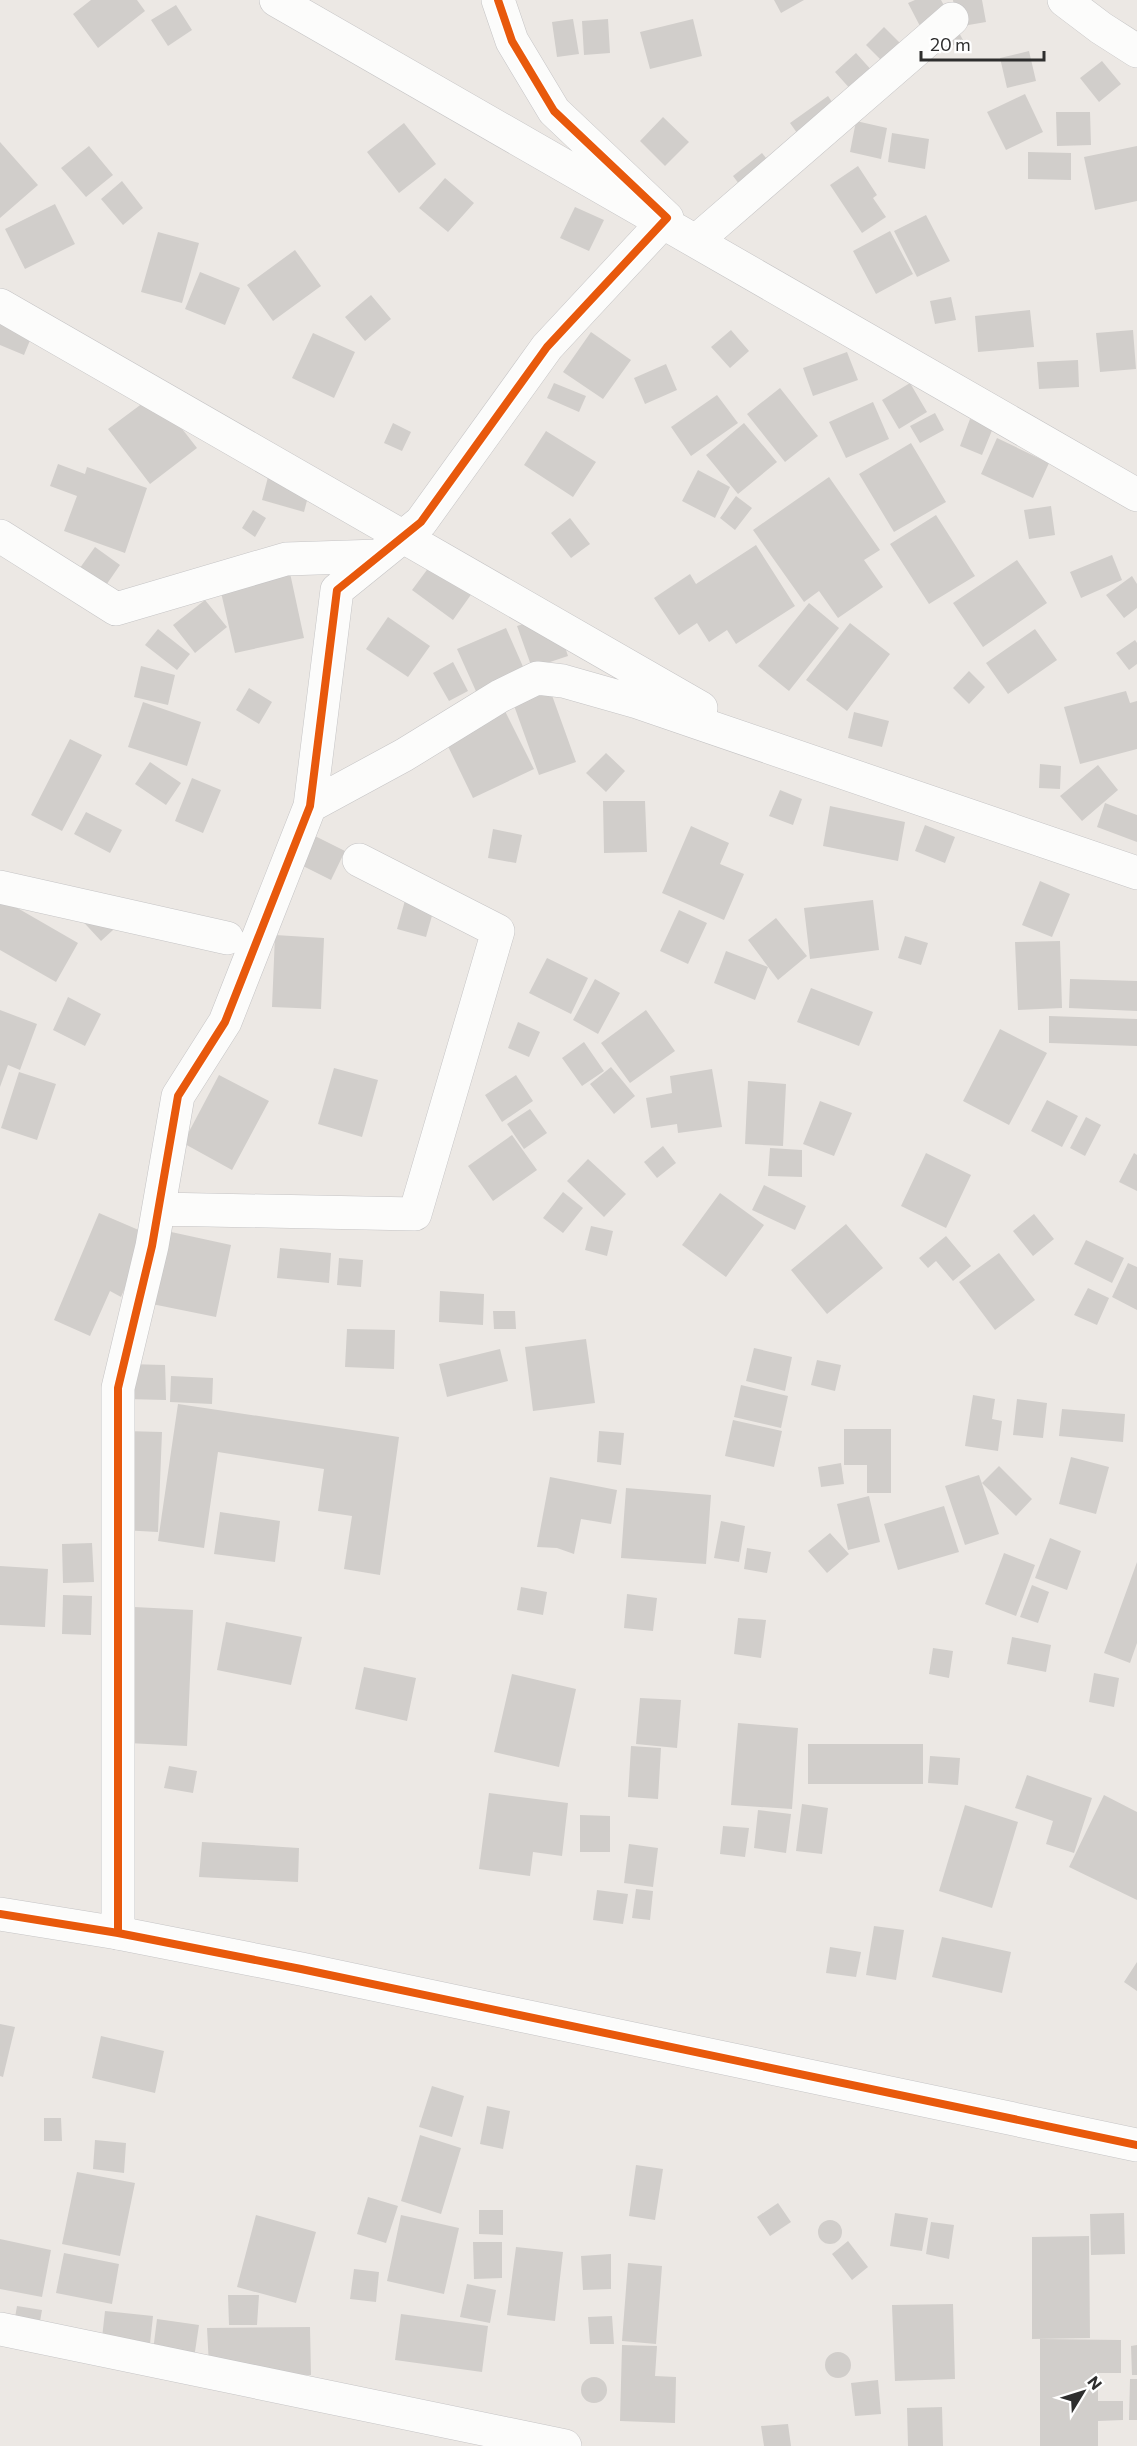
<svg xmlns="http://www.w3.org/2000/svg" width="1137" height="2446" viewBox="0 0 1137 2446" font-family="Commissioner,sans-serif">
<style>
.building{fill:#d1cecb}
.lines{fill:none;stroke-linecap:round;stroke-linejoin:round}
.street-casing{stroke:#c5c4c5;stroke-width:34}
.secondary-casing{stroke:#c5c4c5;stroke-width:34}
.street{stroke:#fcfcfb;stroke-width:33}
.secondary{stroke:#fcfcfb;stroke-width:33}
.cycleway-casing{stroke:#fff;stroke-width:11}
.cycleway{stroke:#e8590c;stroke-width:8}
</style>
<rect width="100%" height="100%" fill="#ece8e4"/>
<!-- building -->
<path class="building" d="M 91,0 L 137,0 L 145,11 L 98,48 L 73,14 Z
M 774,0 L 804,0 L 781,13 Z
M 915,0 L 941,0 L 963,40 L 935,55 L 908,3 Z
M 953,0 L 982,0 L 986,22 L 957,27 Z
M 176,5 L 192,30 L 168,46 L 151,20 Z
M 573,19 L 579,54 L 557,57 L 552,22 Z
M 608,19 L 610,53 L 584,55 L 582,21 Z
M 693,19 L 702,56 L 650,69 L 640,32 Z
M 884,27 L 903,46 L 885,64 L 866,45 Z
M 1029,51 L 1036,81 L 1007,88 L 1000,58 Z
M 856,53 L 874,73 L 853,92 L 835,72 Z
M 1102,61 L 1121,84 L 1099,102 L 1080,78 Z
M 1025,94 L 1043,132 L 1006,150 L 987,112 Z
M 828,96 L 850,128 L 812,154 L 790,123 Z
M 1056,112 L 1090,112 L 1091,145 L 1057,146 Z
M 663,117 L 689,142 L 665,166 L 640,141 Z
M 856,121 L 887,128 L 881,159 L 850,152 Z
M 404,123 L 436,164 L 399,193 L 367,152 Z
M 892,133 L 929,139 L 925,169 L 888,162 Z
M 0,142 L 38,185 L 0,218 Z
M 89,146 L 113,175 L 86,197 L 61,168 Z
M 1137,146 L 1137,201 L 1095,210 L 1084,157 Z
M 1028,152 L 1071,153 L 1071,180 L 1028,179 Z
M 762,153 L 785,182 L 755,205 L 733,176 Z
M 858,166 L 877,195 L 873,198 L 886,217 L 862,233 L 830,185 Z
M 445,178 L 474,203 L 448,232 L 419,208 Z
M 122,181 L 143,208 L 123,225 L 101,199 Z
M 55,204 L 75,244 L 25,269 L 5,229 Z
M 575,207 L 604,220 L 589,251 L 560,238 Z
M 926,215 L 950,261 L 917,277 L 894,231 Z
M 890,231 L 913,274 L 876,294 L 853,251 Z
M 158,232 L 199,243 L 182,303 L 141,292 Z
M 295,250 L 321,286 L 273,321 L 247,285 Z
M 200,272 L 240,288 L 225,325 L 185,309 Z
M 371,295 L 391,319 L 365,341 L 345,317 Z
M 951,297 L 956,320 L 935,324 L 930,301 Z
M 1030,310 L 1034,347 L 978,352 L 975,316 Z
M 0,320 L 33,333 L 24,355 L 0,345 Z
M 731,330 L 749,351 L 730,368 L 711,347 Z
M 1133,330 L 1136,369 L 1100,372 L 1096,333 Z
M 591,332 L 631,360 L 603,399 L 563,372 Z
M 313,333 L 355,352 L 334,398 L 292,378 Z
M 847,352 L 858,380 L 813,396 L 803,368 Z
M 1078,360 L 1079,387 L 1039,389 L 1037,362 Z
M 666,364 L 677,390 L 645,404 L 634,378 Z
M 554,383 L 586,396 L 579,412 L 547,398 Z
M 910,383 L 927,412 L 899,429 L 882,400 Z
M 780,388 L 818,436 L 785,462 L 747,414 Z
M 155,394 L 197,448 L 150,484 L 108,429 Z
M 717,395 L 738,423 L 691,456 L 671,427 Z
M 873,402 L 889,439 L 846,458 L 829,422 Z
M 935,413 L 944,430 L 920,443 L 910,426 Z
M 970,419 L 993,428 L 982,455 L 960,446 Z
M 393,423 L 411,432 L 402,451 L 384,443 Z
M 744,423 L 777,462 L 738,494 L 706,455 Z
M 546,431 L 596,462 L 573,497 L 524,465 Z
M 997,438 L 1049,463 L 1033,498 L 981,474 Z
M 911,443 L 946,502 L 894,532 L 859,474 Z
M 273,458 L 315,470 L 304,512 L 262,500 Z
M 58,464 L 85,474 L 87,467 L 147,488 L 125,553 L 64,531 L 77,496 L 50,486 Z
M 698,470 L 730,487 L 715,518 L 682,501 Z
M 829,477 L 880,550 L 864,560 L 883,587 L 838,618 L 819,591 L 804,602 L 753,530 Z
M 736,496 L 752,508 L 735,530 L 720,518 Z
M 1051,506 L 1055,535 L 1029,539 L 1024,510 Z
M 253,510 L 266,518 L 255,537 L 242,528 Z
M 936,515 L 975,576 L 929,604 L 890,544 Z
M 570,518 L 590,544 L 571,558 L 551,533 Z
M 756,545 L 795,606 L 736,644 L 727,630 L 709,642 L 697,623 L 679,635 L 654,598 L 690,574 L 696,584 Z
M 95,547 L 120,565 L 102,591 L 77,572 Z
M 1112,555 L 1122,580 L 1081,598 L 1070,572 Z
M 435,559 L 475,589 L 453,620 L 412,590 Z
M 1017,560 L 1047,603 L 983,647 L 953,603 Z
M 290,573 L 304,638 L 235,653 L 220,588 Z
M 1132,576 L 1137,584 L 1137,608 L 1124,618 L 1106,595 Z
M 205,600 L 227,627 L 195,653 L 173,625 Z
M 809,603 L 839,628 L 789,691 L 758,666 Z
M 554,614 L 568,656 L 532,668 L 517,626 Z
M 388,617 L 430,646 L 408,677 L 366,649 Z
M 850,623 L 890,654 L 847,711 L 806,680 Z
M 506,628 L 528,678 L 479,698 L 457,649 Z
M 158,629 L 190,654 L 177,670 L 145,645 Z
M 1035,629 L 1057,660 L 1008,694 L 986,663 Z
M 1135,640 L 1137,643 L 1137,664 L 1129,670 L 1116,653 Z
M 453,662 L 468,691 L 449,701 L 433,673 Z
M 141,666 L 175,675 L 168,705 L 134,697 Z
M 969,671 L 985,687 L 969,704 L 953,688 Z
M 549,687 L 576,762 L 539,775 L 512,700 Z
M 249,688 L 272,702 L 259,724 L 236,710 Z
M 1126,691 L 1130,703 L 1137,701 L 1137,749 L 1080,764 L 1064,707 Z
M 143,702 L 201,722 L 187,766 L 128,747 Z
M 502,705 L 534,769 L 473,798 L 442,734 Z
M 854,712 L 889,721 L 882,747 L 848,738 Z
M 70,739 L 102,755 L 62,831 L 31,815 Z
M 606,753 L 625,771 L 606,792 L 586,773 Z
M 150,762 L 181,783 L 166,805 L 135,784 Z
M 1040,764 L 1061,766 L 1060,789 L 1039,788 Z
M 1098,765 L 1118,790 L 1082,821 L 1060,796 Z
M 192,778 L 221,790 L 203,833 L 175,821 Z
M 780,790 L 802,799 L 793,825 L 769,816 Z
M 603,801 L 645,801 L 647,852 L 604,853 Z
M 1105,803 L 1137,815 L 1137,842 L 1097,827 Z
M 830,806 L 905,822 L 898,861 L 823,846 Z
M 86,812 L 122,830 L 110,853 L 74,834 Z
M 925,825 L 955,837 L 945,863 L 915,851 Z
M 691,826 L 729,843 L 720,864 L 744,874 L 724,920 L 662,893 Z
M 493,829 L 522,835 L 516,863 L 488,858 Z
M 313,835 L 345,851 L 331,880 L 299,864 Z
M 1040,881 L 1070,894 L 1052,937 L 1022,925 Z
M 406,897 L 435,905 L 426,937 L 397,929 Z
M 0,898 L 78,943 L 56,982 L 0,950 Z
M 873,900 L 879,950 L 810,959 L 804,908 Z
M 679,910 L 707,923 L 688,964 L 660,951 Z
M 76,914 L 125,919 L 101,941 Z
M 776,918 L 807,956 L 778,980 L 748,940 Z
M 275,935 L 324,938 L 321,1009 L 272,1007 Z
M 905,936 L 928,943 L 921,965 L 898,958 Z
M 1060,941 L 1062,1008 L 1018,1010 L 1015,942 Z
M 726,951 L 768,967 L 755,1000 L 714,983 Z
M 547,958 L 588,978 L 571,1014 L 529,993 Z
M 595,979 L 620,993 L 598,1034 L 573,1020 Z
M 1070,979 L 1137,981 L 1137,1011 L 1069,1008 Z
M 811,988 L 873,1012 L 859,1046 L 797,1022 Z
M 68,997 L 101,1014 L 85,1046 L 53,1030 Z
M 0,1010 L 37,1024 L 20,1070 L 8,1065 L 0,1087 Z
M 646,1010 L 675,1051 L 630,1083 L 601,1043 Z
M 1049,1016 L 1137,1019 L 1137,1046 L 1049,1043 Z
M 518,1022 L 540,1032 L 529,1057 L 508,1048 Z
M 1000,1029 L 1047,1053 L 1009,1125 L 963,1101 Z
M 584,1042 L 604,1071 L 582,1086 L 562,1058 Z
M 611,1067 L 635,1096 L 614,1114 L 590,1084 Z
M 334,1068 L 378,1080 L 362,1137 L 318,1124 Z
M 712,1069 L 722,1127 L 678,1133 L 677,1124 L 651,1128 L 646,1098 L 672,1093 L 670,1076 Z
M 19,1072 L 56,1084 L 37,1140 L 1,1128 Z
M 219,1075 L 269,1101 L 232,1170 L 183,1143 Z
M 516,1075 L 533,1101 L 502,1122 L 485,1095 Z
M 748,1081 L 786,1084 L 783,1146 L 745,1144 Z
M 1047,1100 L 1078,1116 L 1062,1147 L 1031,1131 Z
M 820,1101 L 852,1113 L 834,1156 L 803,1144 Z
M 530,1109 L 547,1133 L 524,1149 L 507,1124 Z
M 1086,1117 L 1101,1125 L 1085,1156 L 1070,1148 Z
M 512,1135 L 537,1170 L 493,1201 L 468,1166 Z
M 663,1146 L 676,1163 L 657,1178 L 644,1162 Z
M 770,1148 L 802,1150 L 802,1177 L 768,1176 Z
M 926,1153 L 971,1175 L 946,1228 L 901,1206 Z
M 1134,1153 L 1137,1155 L 1137,1191 L 1119,1182 Z
M 588,1159 L 626,1194 L 604,1217 L 567,1181 Z
M 764,1185 L 806,1206 L 795,1230 L 752,1210 Z
M 563,1192 L 583,1208 L 563,1233 L 543,1218 Z
M 720,1193 L 764,1225 L 726,1277 L 682,1245 Z
M 99,1213 L 148,1234 L 121,1297 L 110,1291 L 90,1336 L 54,1320 Z
M 1034,1214 L 1054,1239 L 1033,1256 L 1013,1231 Z
M 846,1224 L 883,1268 L 827,1314 L 791,1270 Z
M 591,1226 L 613,1231 L 607,1256 L 585,1250 Z
M 162,1230 L 231,1245 L 216,1317 L 147,1303 Z
M 946,1236 L 971,1266 L 953,1281 L 936,1261 L 928,1268 L 919,1258 Z
M 1086,1240 L 1124,1258 L 1112,1283 L 1074,1264 Z
M 280,1248 L 331,1253 L 329,1283 L 277,1278 Z
M 999,1253 L 1035,1300 L 995,1330 L 959,1282 Z
M 339,1258 L 363,1260 L 361,1287 L 337,1285 Z
M 1128,1263 L 1137,1267 L 1137,1310 L 1112,1297 Z
M 1088,1288 L 1109,1298 L 1097,1325 L 1074,1315 Z
M 440,1291 L 484,1294 L 483,1325 L 439,1322 Z
M 493,1311 L 515,1311 L 516,1329 L 494,1329 Z
M 347,1329 L 395,1330 L 394,1369 L 345,1367 Z
M 586,1339 L 595,1403 L 533,1411 L 525,1347 Z
M 754,1348 L 792,1357 L 785,1391 L 746,1381 Z
M 500,1349 L 508,1381 L 447,1397 L 439,1364 Z
M 817,1360 L 841,1365 L 835,1391 L 811,1385 Z
M 128,1364 L 165,1365 L 166,1400 L 127,1399 Z
M 171,1376 L 213,1378 L 212,1404 L 170,1402 Z
M 741,1385 L 788,1396 L 781,1428 L 734,1417 Z
M 973,1395 L 995,1399 L 992,1419 L 1002,1421 L 998,1451 L 965,1446 Z
M 1017,1399 L 1047,1403 L 1043,1438 L 1013,1435 Z
M 178,1404 L 399,1437 L 380,1575 L 344,1569 L 352,1516 L 318,1511 L 324,1469 L 218,1452 L 204,1548 L 158,1541 Z
M 1062,1409 L 1125,1414 L 1123,1442 L 1059,1436 Z
M 733,1420 L 782,1431 L 774,1467 L 725,1456 Z
M 844,1429 L 891,1429 L 891,1493 L 867,1493 L 867,1465 L 844,1465 Z
M 125,1431 L 162,1432 L 158,1532 L 121,1530 Z
M 599,1431 L 624,1433 L 621,1465 L 597,1462 Z
M 1071,1457 L 1109,1467 L 1096,1514 L 1059,1504 Z
M 841,1463 L 844,1484 L 821,1487 L 818,1467 Z
M 999,1466 L 1032,1499 L 1016,1516 L 982,1483 Z
M 979,1475 L 999,1534 L 965,1545 L 945,1486 Z
M 550,1477 L 617,1490 L 611,1524 L 581,1519 L 574,1554 L 557,1548 L 537,1547 Z
M 626,1488 L 711,1495 L 706,1564 L 621,1558 Z
M 869,1496 L 880,1542 L 848,1550 L 837,1504 Z
M 944,1506 L 959,1552 L 898,1570 L 884,1524 Z
M 220,1512 L 280,1521 L 275,1562 L 214,1554 Z
M 721,1521 L 745,1526 L 739,1562 L 714,1558 Z
M 830,1533 L 849,1554 L 827,1573 L 808,1551 Z
M 1050,1538 L 1081,1551 L 1067,1590 L 1035,1578 Z
M 92,1543 L 94,1582 L 63,1583 L 62,1544 Z
M 747,1548 L 771,1552 L 767,1573 L 744,1569 Z
M 1004,1553 L 1035,1565 L 1016,1616 L 985,1604 Z
M 1137,1562 L 1137,1643 L 1130,1663 L 1104,1653 Z
M 0,1566 L 48,1569 L 45,1627 L 0,1625 Z
M 1032,1585 L 1049,1592 L 1038,1623 L 1020,1617 Z
M 521,1587 L 547,1592 L 543,1615 L 517,1610 Z
M 627,1594 L 657,1598 L 653,1631 L 624,1628 Z
M 63,1595 L 92,1596 L 91,1635 L 62,1634 Z
M 134,1607 L 193,1610 L 187,1746 L 128,1743 Z
M 738,1618 L 766,1620 L 761,1658 L 734,1654 Z
M 226,1622 L 302,1637 L 291,1685 L 217,1670 Z
M 1012,1637 L 1051,1645 L 1046,1672 L 1007,1664 Z
M 933,1648 L 953,1651 L 949,1678 L 929,1674 Z
M 364,1667 L 416,1678 L 407,1721 L 355,1709 Z
M 1094,1673 L 1119,1678 L 1114,1707 L 1089,1702 Z
M 512,1674 L 576,1689 L 559,1767 L 494,1752 Z
M 640,1698 L 681,1700 L 677,1748 L 636,1744 Z
M 738,1723 L 798,1728 L 792,1809 L 731,1805 Z
M 808,1744 L 923,1744 L 923,1784 L 808,1784 Z
M 631,1746 L 661,1748 L 658,1799 L 628,1797 Z
M 930,1756 L 960,1758 L 958,1785 L 928,1783 Z
M 169,1766 L 197,1771 L 193,1793 L 164,1788 Z
M 1027,1775 L 1092,1798 L 1074,1853 L 1046,1844 L 1053,1821 L 1015,1808 Z
M 489,1793 L 568,1803 L 562,1856 L 533,1852 L 530,1876 L 479,1869 Z
M 1104,1795 L 1137,1812 L 1137,1900 L 1069,1867 Z
M 802,1804 L 828,1808 L 822,1854 L 796,1851 Z
M 965,1805 L 1018,1822 L 992,1908 L 939,1891 Z
M 758,1810 L 791,1814 L 786,1853 L 754,1848 Z
M 580,1815 L 610,1816 L 610,1852 L 580,1852 Z
M 723,1826 L 749,1828 L 745,1857 L 720,1854 Z
M 202,1842 L 299,1848 L 298,1882 L 199,1877 Z
M 629,1844 L 658,1848 L 653,1887 L 624,1883 Z
M 636,1889 L 653,1891 L 650,1920 L 632,1918 Z
M 597,1890 L 628,1894 L 623,1924 L 593,1920 Z
M 874,1926 L 904,1930 L 896,1980 L 866,1975 Z
M 942,1937 L 1011,1952 L 1002,1993 L 932,1977 Z
M 830,1947 L 861,1952 L 856,1977 L 826,1973 Z
M 1137,1962 L 1137,1991 L 1124,1982 Z
M 0,2024 L 15,2027 L 3,2077 L 0,2076 Z
M 101,2036 L 164,2051 L 155,2093 L 92,2078 Z
M 432,2086 L 464,2096 L 452,2137 L 419,2127 Z
M 487,2106 L 510,2111 L 503,2149 L 480,2144 Z
M 44,2118 L 61,2118 L 62,2141 L 44,2141 Z
M 420,2135 L 461,2148 L 441,2214 L 401,2201 Z
M 95,2140 L 126,2143 L 124,2173 L 93,2169 Z
M 636,2165 L 663,2169 L 655,2220 L 629,2216 Z
M 77,2172 L 135,2183 L 120,2256 L 62,2244 Z
M 368,2197 L 398,2206 L 386,2243 L 357,2234 Z
M 778,2203 L 791,2222 L 770,2236 L 757,2217 Z
M 479,2210 L 503,2210 L 503,2235 L 479,2234 Z
M 895,2213 L 928,2218 L 922,2251 L 890,2246 Z
M 1124,2213 L 1125,2254 L 1091,2255 L 1090,2214 Z
M 256,2215 L 316,2232 L 296,2303 L 237,2287 Z
M 401,2215 L 459,2228 L 444,2294 L 387,2281 Z
M818 2232a12 12 0 1 1 24 0a12 12 0 1 1-24 0Z
M 931,2222 L 954,2225 L 949,2259 L 926,2254 Z
M 1089,2236 L 1090,2338 L 1032,2339 L 1032,2237 Z
M 0,2239 L 51,2250 L 42,2297 L 0,2289 Z
M 848,2241 L 868,2267 L 852,2280 L 832,2254 Z
M 473,2242 L 502,2242 L 502,2278 L 474,2279 Z
M 516,2247 L 563,2252 L 555,2321 L 507,2315 Z
M 64,2253 L 119,2264 L 112,2304 L 56,2293 Z
M 611,2254 L 611,2289 L 583,2290 L 581,2256 Z
M 628,2263 L 662,2266 L 656,2344 L 622,2341 Z
M 354,2269 L 379,2272 L 376,2302 L 350,2299 Z
M 467,2284 L 496,2290 L 490,2323 L 460,2317 Z
M 228,2295 L 259,2295 L 257,2325 L 229,2325 Z
M 953,2304 L 955,2379 L 895,2381 L 892,2305 Z
M 17,2306 L 42,2310 L 38,2333 L 13,2329 Z
M 105,2311 L 153,2316 L 149,2353 L 101,2347 Z
M 401,2314 L 488,2326 L 482,2372 L 395,2360 Z
M 612,2316 L 614,2344 L 590,2344 L 588,2317 Z
M 157,2319 L 199,2325 L 193,2365 L 152,2359 Z
M 310,2327 L 311,2375 L 244,2374 L 209,2366 L 207,2328 Z
M 1040,2339 L 1121,2340 L 1121,2373 L 1098,2373 L 1098,2401 L 1123,2401 L 1123,2420 L 1098,2421 L 1098,2446 L 1040,2446 Z
M 622,2345 L 657,2346 L 655,2376 L 676,2377 L 675,2423 L 620,2421 Z
M 1137,2345 L 1137,2375 L 1132,2375 L 1131,2346 Z
M825 2365a13 13 0 1 1 26 0a13 13 0 1 1-26 0Z
M581 2390a13 13 0 1 1 26 0a13 13 0 1 1-26 0Z
M 1130,2379 L 1137,2379 L 1137,2420 L 1129,2420 Z
M 878,2380 L 881,2414 L 855,2416 L 851,2383 Z
M 942,2407 L 943,2446 L 908,2446 L 907,2408 Z
M 788,2424 L 791,2446 L 764,2446 L 761,2426 Z"/>
<g class="lines">
<!-- street casing -->
<g class="street-casing">
<path id="street" d="M 276,0 L 1137,495
M 1064,0 L 1101,28 L 1137,51
M 696,241 L 952,19
M 0,305 L 701,708
M 0,536 L 116,609 L 286,559 L 379,556
M 310,806 L 404,755 L 500,696 L 537,678 L 563,681 L 637,702 L 1137,873
M 0,887 L 227,938
M 159,1209 L 415,1214 L 498,931 L 359,860
M 118,1933 L 118,1388 L 152,1246 L 178,1096 L 225,1022 L 310,806 L 337,590 L 421,522 L 547,347 L 667,218 L 554,111 L 512,41 L 498,0
M 0,2329 L 565,2446"/>
</g>
<!-- secondary casing -->
<g class="secondary-casing">
<path id="secondary" d="M 0,1914 L 118,1933 L 301,1969 L 1137,2145"/>
</g>
<!-- street -->
<use href="#street" class="street"/>
<!-- secondary -->
<use href="#secondary" class="secondary"/>
<!-- cycleway casing -->
<g class="cycleway-casing">
<path id="cycleway" d="M 0,1914 L 118,1933 L 301,1969 L 1137,2145
M 118,1933 L 118,1388 L 152,1246 L 178,1096 L 225,1022 L 310,806 L 337,590 L 421,522 L 547,347 L 667,218 L 554,111 L 512,41 L 498,0"/>
</g>
<!-- cycleway -->
<use href="#cycleway" class="cycleway"/>
</g>
<!-- north arrow -->
<g transform="translate(1083 2392) rotate(52)" stroke="#ffffff" stroke-width="4.5" paint-order="stroke">
<path d="M0-4.5L10 22L0 15L-10 22Z" fill="#2e2e2e"/>
<text y="-9" font-size="16" font-weight="bold" text-anchor="middle" fill="#2e2e2e">N</text>
</g>
<!-- scale -->
<path d="M921 51v9h123v-9" fill="none" stroke="#2e2e2e" stroke-width="3"/>
<text x="930" y="51" font-size="18" fill="#2e2e2e" stroke="#ffffff" stroke-width="4.5" paint-order="stroke">20 m</text>
</svg>
